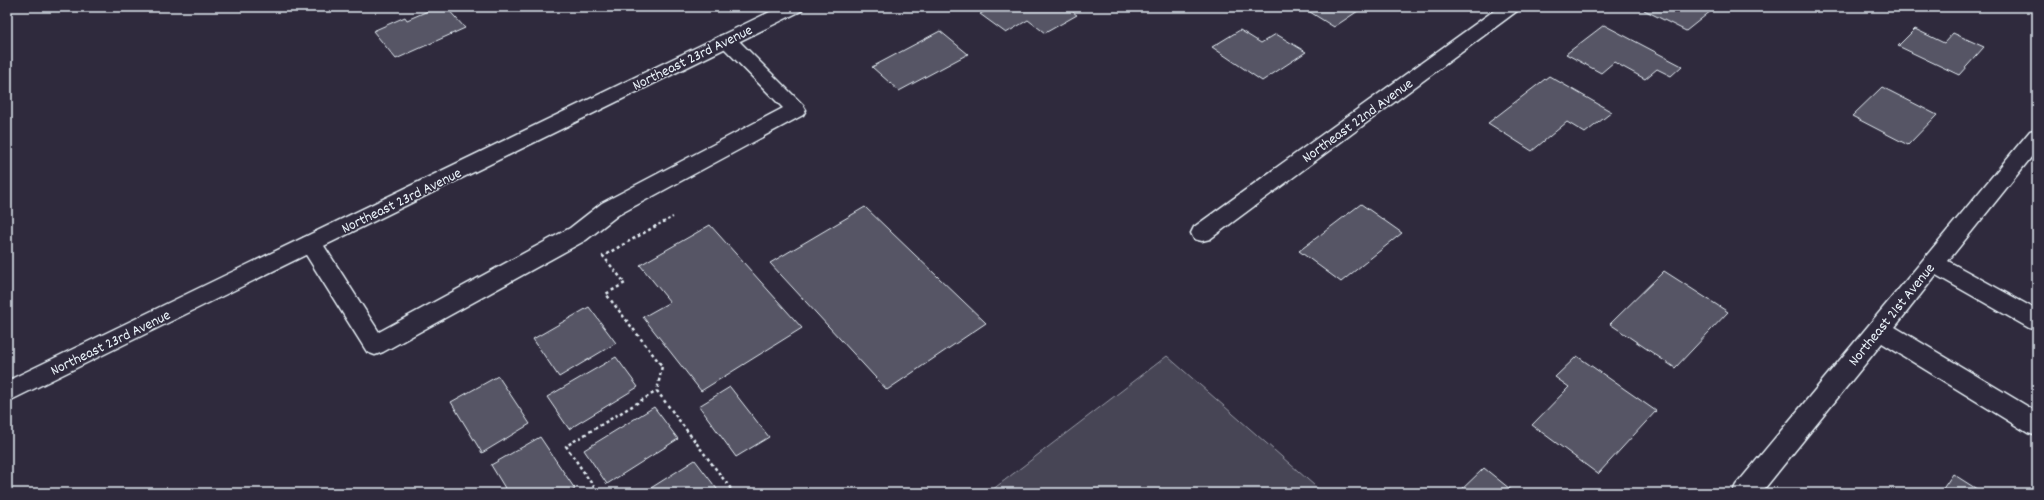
<svg xmlns="http://www.w3.org/2000/svg" width="2044" height="500" viewBox="0 0 2044 500" font-family="Dekko,sans-serif">
<style>
.green{fill:#464455;stroke:#979aa6}
.building{fill:#575565;stroke:#e8f1f8}
.lines{fill:none;stroke-linecap:round;stroke-linejoin:round}
.minor-casing{stroke:#e8f1f8;stroke-width:3}
.major-casing{stroke:#e8f1f8;stroke-width:3}
.path-far1{stroke:#e8f1f8;stroke-width:2;stroke-dasharray:2.5 2.5;stroke-linecap:butt}
.path{stroke:#e8f1f8;stroke-width:2.5;stroke-dasharray:3 3;stroke-linecap:butt}
.minor{fill:#2f2a3d;fill-rule:evenodd}
.major{fill:#2f2a3d;fill-rule:evenodd}
.labels{text-anchor:middle;stroke-width:3;stroke-linejoin:round;paint-order:stroke}
.street-label{font-size:15px;fill:#e8f1f8;stroke:#2f2a3d}
</style>
<rect width="100%" height="100%" fill="#2f2a3d"/>
<filter id="ink" filterUnits="userSpaceOnUse"><feTurbulence type="fractalNoise" baseFrequency=".025" numOctaves="2"/><feDisplacementMap in="SourceGraphic" scale="8" xChannelSelector="R" yChannelSelector="G"/><feConvolveMatrix kernelMatrix="1 2 1 2 8 2 1 2 1" color-interpolation-filters="sRGB"/></filter>
<g filter="url(#ink)">
<!-- green -->
<path class="green" d="M 1167,356 L 1323,493 L 988,493 Z"/>
<!-- building -->
<path class="building" d="M 437,7 L 446,7 L 465,28 L 396,59 L 373,31 L 405,17 L 407,20 Z
M 992,7 L 1066,7 L 1077,15 L 1045,33 L 1028,20 L 1006,33 L 980,14 Z
M 1302,7 L 1364,7 L 1334,27 Z
M 1647,7 L 1716,7 L 1686,31 L 1644,10 Z
M 1604,25 L 1682,66 L 1671,76 L 1657,69 L 1645,79 L 1614,62 L 1601,73 L 1566,54 Z
M 1915,29 L 1944,43 L 1953,33 L 1984,47 L 1959,75 L 1898,46 Z
M 1240,30 L 1261,43 L 1276,34 L 1306,52 L 1262,81 L 1212,47 Z
M 940,31 L 968,54 L 899,91 L 872,67 Z
M 1549,76 L 1612,112 L 1585,133 L 1567,122 L 1532,151 L 1488,123 Z
M 1882,87 L 1937,115 L 1908,145 L 1852,116 Z
M 1361,204 L 1402,233 L 1341,282 L 1299,251 Z
M 865,207 L 986,323 L 887,390 L 770,263 Z
M 710,225 L 802,328 L 701,391 L 643,317 L 670,302 L 640,265 Z
M 1664,271 L 1728,312 L 1675,368 L 1610,324 Z
M 589,307 L 616,343 L 559,377 L 533,339 Z
M 1577,356 L 1656,411 L 1598,474 L 1532,425 L 1569,387 L 1555,377 Z
M 616,357 L 638,387 L 569,429 L 547,397 Z
M 498,376 L 530,424 L 482,453 L 451,402 Z
M 730,387 L 769,437 L 736,457 L 699,406 Z
M 654,407 L 678,439 L 607,484 L 584,450 Z
M 540,437 L 575,489 L 568,493 L 508,493 L 491,465 Z
M 695,460 L 720,493 L 643,493 Z
M 1484,468 L 1515,493 L 1458,493 Z
M 1953,474 L 1983,493 L 1940,493 Z"/>
<g class="lines">
<!-- minor casing -->
<g class="minor-casing">
<path id="minor" d="M 1499,7 L 1520,7 L 1517,11 L 1210,239 L 1202,241 L 1194,239 L 1191,233 L 1194,227 Z
M 727,34 L 734,36 L 803,105 L 806,110 L 803,115 L 618,215 L 586,240 L 383,352 L 375,355 L 367,352 L 303,250 L 300,244 L 303,238 L 311,236 L 319,238 L 379,332 L 570,228 L 602,203 L 783,108 L 720,44 L 718,40 L 720,36 Z
M 2037,129 L 2037,150 L 1948,261 L 2037,310 L 2037,330 L 2029,328 L 1936,275 L 1895,327 L 2037,412 L 2037,436 L 2028,433 L 1882,343 L 1761,493 L 1732,493 L 1736,485 L 2030,131 Z"/>
</g>
<!-- major casing -->
<g class="major-casing">
<path id="major" d="M 780,7 L 804,7 L 801,11 L 7,402 L 7,381 Z"/>
</g>
<!-- path-far1 -->
<path class="path-far1" d="M 654,227 L 673,217"/>
<!-- path -->
<path class="path" d="M 656,226 L 603,256 L 625,283 L 606,294 L 662,366 L 657,391 L 734,493
M 598,493 L 566,446 L 657,391"/>
<!-- minor -->
<use href="#minor" class="minor"/>
<!-- major -->
<use href="#major" class="major"/>
</g>
</g>
<g class="labels">
<!-- street labels -->
<g class="street-label">
<text transform="translate(692 57) rotate(-26)" y="5">Northeast 23rd Avenue</text>
<text transform="translate(1357 120) rotate(-36)" y="5">Northeast 22nd Avenue</text>
<text transform="translate(401 200) rotate(-26)" y="5">Northeast 23rd Avenue</text>
<text transform="translate(1891 314) rotate(-51)" y="5">Northeast 21st Avenue</text>
<text transform="translate(110 342) rotate(-26)" y="5">Northeast 23rd Avenue</text>
</g>
</g>
<!-- margin -->
<rect width="2044" height="500" fill="none" stroke="#2f2a3d" stroke-width="24"/>
<rect x="12" y="12" width="2020" height="476" fill="none" stroke="#e8f1f8" stroke-width="1.5" filter="url(#ink)"/>
</svg>
